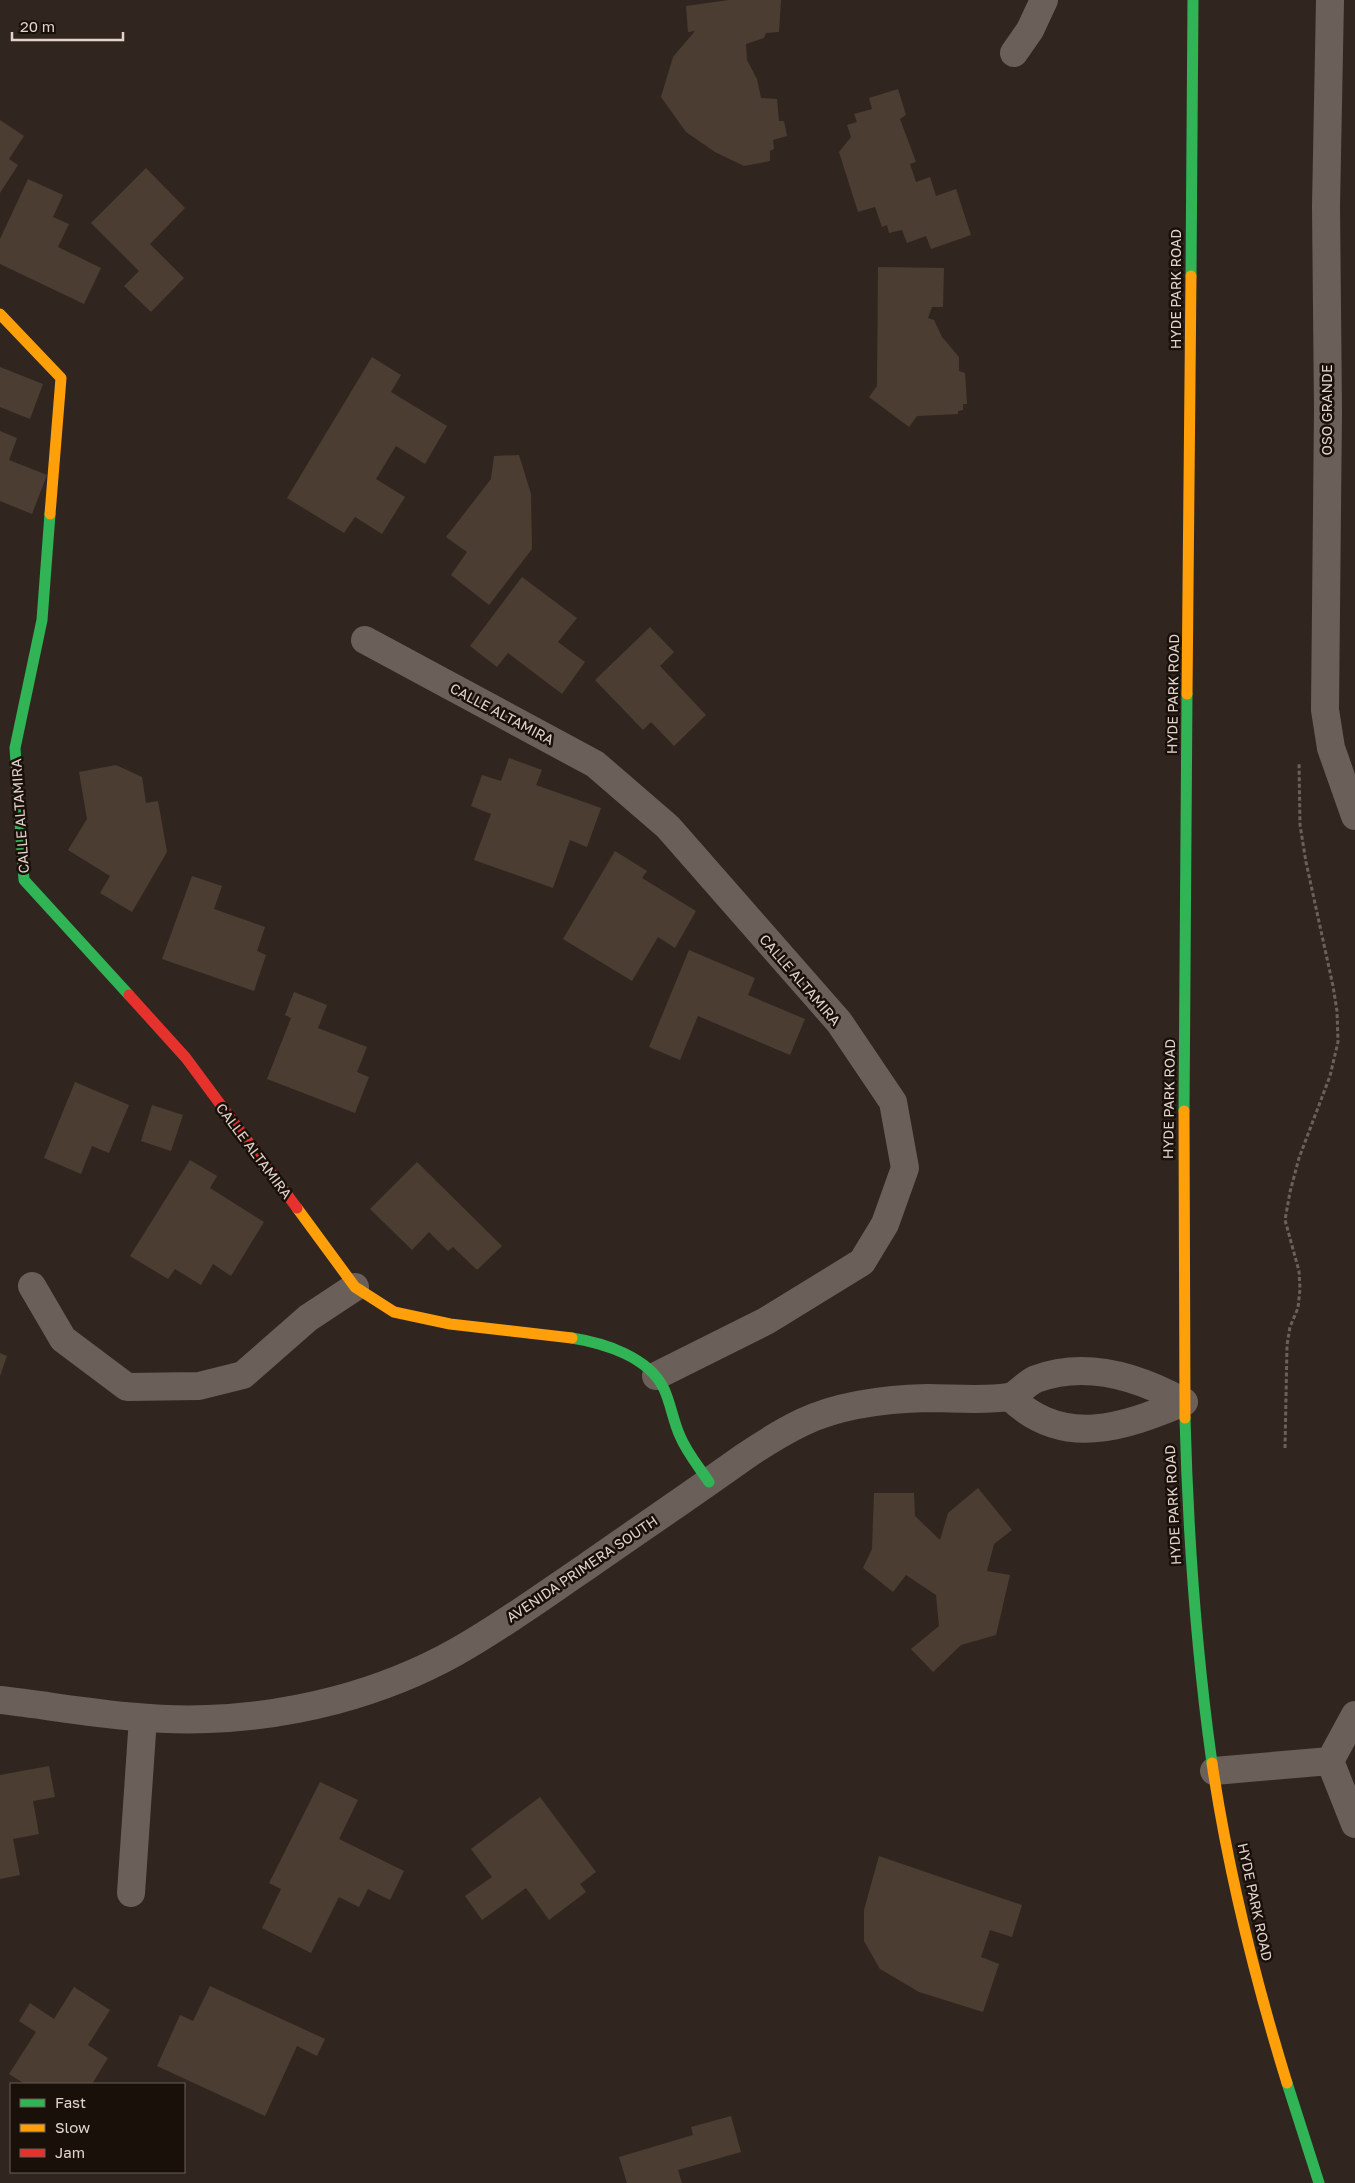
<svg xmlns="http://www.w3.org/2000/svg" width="1355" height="2183" viewBox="0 0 1355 2183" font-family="'Golos Text',sans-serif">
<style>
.building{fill:#4b3d32}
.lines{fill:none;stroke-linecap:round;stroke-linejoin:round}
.path{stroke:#6a615a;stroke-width:3;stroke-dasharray:4 2.5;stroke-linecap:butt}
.street{stroke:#6b6059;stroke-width:28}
.fast{stroke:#30b455;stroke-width:11}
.slow{stroke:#ff9f0a;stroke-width:11}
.jam{stroke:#e5322d;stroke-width:11}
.labels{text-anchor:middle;stroke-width:5;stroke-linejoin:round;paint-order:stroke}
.street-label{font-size:14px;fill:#e2d4cc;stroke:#19100a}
</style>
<rect width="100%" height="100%" fill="#31261f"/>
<!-- building -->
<path class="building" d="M 729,0 L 781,0 L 779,32 L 766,33 L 764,38 L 746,44 L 747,60 L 757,79 L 761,98 L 777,99 L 779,121 L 784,121 L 787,136 L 773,140 L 774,149 L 770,151 L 770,161 L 744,166 L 715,152 L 686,132 L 661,97 L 673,57 L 695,31 L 688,32 L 686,6 Z
M 898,89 L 906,115 L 900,119 L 916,162 L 910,164 L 916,182 L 930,177 L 936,196 L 956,189 L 971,235 L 931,249 L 926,236 L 907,243 L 902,230 L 889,233 L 887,225 L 882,227 L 875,207 L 858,212 L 839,152 L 851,137 L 847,125 L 857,122 L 854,114 L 872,109 L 869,98 Z
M 0,120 L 24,136 L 9,159 L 18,165 L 0,193 Z
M 146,168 L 185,208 L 150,244 L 184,278 L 151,312 L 124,286 L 139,271 L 91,223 Z
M 28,179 L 63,195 L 53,217 L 69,224 L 58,247 L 101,268 L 84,304 L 0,264 L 0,239 Z
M 878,267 L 944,268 L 943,307 L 932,307 L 928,318 L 934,320 L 942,337 L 959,357 L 959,371 L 965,373 L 967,404 L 963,404 L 963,410 L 958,411 L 958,414 L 917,416 L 909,427 L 869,397 L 877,386 Z
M 372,357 L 401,375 L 391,392 L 447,426 L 425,464 L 396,446 L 376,479 L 405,497 L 382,534 L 355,517 L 344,533 L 287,498 Z
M 0,367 L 43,384 L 30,419 L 0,407 Z
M 0,431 L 17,438 L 9,460 L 47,475 L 32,514 L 0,501 Z
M 519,455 L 531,494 L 532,549 L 489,605 L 451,575 L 467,552 L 446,537 L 491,479 L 494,456 Z
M 522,577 L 577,618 L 558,642 L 585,662 L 562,694 L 508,653 L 497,667 L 470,646 Z
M 650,627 L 674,652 L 660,666 L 706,715 L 674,746 L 651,722 L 643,730 L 595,680 Z
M 509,758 L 542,770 L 536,785 L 601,808 L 587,847 L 570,840 L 553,888 L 474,860 L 491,814 L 471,806 L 482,775 L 501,781 Z
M 116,765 L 142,777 L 146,803 L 158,801 L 167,852 L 132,912 L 100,893 L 110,876 L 68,850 L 87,819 L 79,772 Z
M 615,851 L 647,871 L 642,878 L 696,911 L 675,948 L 658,937 L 632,981 L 563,939 Z
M 192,876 L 222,886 L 214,909 L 265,927 L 257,951 L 266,955 L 254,991 L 162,959 Z
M 689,950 L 755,978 L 748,995 L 805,1019 L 790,1055 L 698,1016 L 680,1060 L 649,1047 Z
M 294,992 L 327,1005 L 318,1028 L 367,1047 L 357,1072 L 369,1077 L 355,1113 L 267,1079 L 291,1018 L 285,1015 Z
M 75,1082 L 129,1105 L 109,1153 L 92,1146 L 81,1174 L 44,1158 Z
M 152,1105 L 183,1115 L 171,1151 L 141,1141 Z
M 190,1160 L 217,1176 L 210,1188 L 264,1222 L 231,1276 L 213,1264 L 201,1285 L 175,1269 L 168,1279 L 130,1256 Z
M 417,1162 L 502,1246 L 477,1270 L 453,1247 L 448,1251 L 429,1232 L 412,1250 L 370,1209 Z
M 0,1353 L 7,1356 L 0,1376 Z
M 978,1488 L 1012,1530 L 994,1544 L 987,1571 L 1010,1575 L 996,1635 L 961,1645 L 933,1672 L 911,1649 L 939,1626 L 936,1595 L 906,1575 L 893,1592 L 863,1568 L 872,1549 L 874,1493 L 914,1493 L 915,1516 L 940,1540 L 948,1513 Z
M 49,1766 L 55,1797 L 33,1801 L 39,1834 L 13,1839 L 20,1875 L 0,1879 L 0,1775 Z
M 320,1782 L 358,1800 L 339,1839 L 404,1871 L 390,1900 L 368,1889 L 359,1907 L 339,1897 L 311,1953 L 262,1928 L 281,1889 L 269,1883 Z
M 540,1797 L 596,1872 L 580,1884 L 586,1892 L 549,1920 L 526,1888 L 482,1920 L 465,1896 L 492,1877 L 471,1849 Z
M 879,1856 L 1022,1905 L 1012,1937 L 990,1930 L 981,1957 L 999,1964 L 983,2012 L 919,1992 L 880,1969 L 864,1941 L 864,1910 Z
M 210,1986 L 325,2039 L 317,2056 L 297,2046 L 265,2116 L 157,2066 L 180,2015 L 193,2021 Z
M 74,1987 L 110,2010 L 88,2045 L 108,2058 L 92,2084 L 25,2084 L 9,2074 L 36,2032 L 19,2021 L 30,2003 L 54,2019 Z
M 731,2116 L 741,2152 L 678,2170 L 682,2183 L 627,2183 L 619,2157 L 693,2135 L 691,2127 Z"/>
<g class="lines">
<!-- path -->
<path class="path" d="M 1285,1448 L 1287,1345 L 1290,1327 L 1298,1308 L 1300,1289 L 1299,1271 L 1285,1220 L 1290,1192 L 1299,1158 L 1330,1076 L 1338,1042 L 1337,1011 L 1333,986 L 1306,862 L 1300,825 L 1299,762"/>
<!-- street -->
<path class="street" d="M 1330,0 L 1326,206 L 1328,410 L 1325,710 L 1331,748 L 1355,816
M 1014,53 L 1030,30 L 1044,0
M 365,640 L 595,764 L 668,827 L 839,1022 L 893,1102 L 905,1168 L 885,1224 L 862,1262 L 766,1321 L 656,1376
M 32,1286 L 63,1339 L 127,1387 L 199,1386 L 243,1375 L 308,1318 L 355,1287
M 1010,1397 C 1063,1449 1124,1427 1184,1402
M 0,1700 C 69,1708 138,1722 208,1719 C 293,1716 381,1694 456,1652 C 501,1627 543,1596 586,1567 C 639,1530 692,1494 744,1457 C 763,1444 782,1432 803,1422 C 841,1404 886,1399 928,1398 C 951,1398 986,1401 1008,1397 C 1017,1396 1026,1383 1036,1379 C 1087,1360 1139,1377 1184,1402
M 1355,1715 L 1330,1761 L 1355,1824
M 1214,1771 L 1330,1761
M 131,1893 L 143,1718"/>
<!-- fast -->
<path class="fast" d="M 1191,276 L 1193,0
M 50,514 L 42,620 L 15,748 L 24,880 L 129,995
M 1184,1111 L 1187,694
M 572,1338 C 604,1343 649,1357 664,1389 C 671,1404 673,1421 680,1436 C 687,1453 699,1467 709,1482
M 1185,1418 C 1188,1534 1196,1649 1212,1763
M 1287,2083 L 1319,2183"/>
<!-- slow -->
<path class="slow" d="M 0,314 L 61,378 L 50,514
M 1187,694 L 1191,276
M 1184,1111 L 1185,1418
M 297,1208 L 355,1287 L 394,1312 L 450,1324 L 572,1338
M 1212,1763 C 1228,1871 1255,1979 1287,2083"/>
<!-- jam -->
<path class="jam" d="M 129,995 L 186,1058 L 297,1208"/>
</g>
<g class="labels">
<!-- street labels -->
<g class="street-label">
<text transform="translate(1176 289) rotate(-90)" y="5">HYDE PARK ROAD</text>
<text transform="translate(1327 410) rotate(-90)" y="5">OSO GRANDE</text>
<text transform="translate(1173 694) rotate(-89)" y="5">HYDE PARK ROAD</text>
<text transform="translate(502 714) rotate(28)" y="5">CALLE ALTAMIRA</text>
<text transform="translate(20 816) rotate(-94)" y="5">CALLE ALTAMIRA</text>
<text transform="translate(800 980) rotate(49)" y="5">CALLE ALTAMIRA</text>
<text transform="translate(1169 1099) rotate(-89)" y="5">HYDE PARK ROAD</text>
<text transform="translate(254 1151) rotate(53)" y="5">CALLE ALTAMIRA</text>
<text transform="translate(1173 1505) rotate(-93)" y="5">HYDE PARK ROAD</text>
<text transform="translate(582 1569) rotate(-34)" y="5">AVENIDA PRIMERA SOUTH</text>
<text transform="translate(1255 1902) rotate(78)" y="5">HYDE PARK ROAD</text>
</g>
</g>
<!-- legend -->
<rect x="10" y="2083" width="175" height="90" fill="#19100a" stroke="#695e58"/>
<rect x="20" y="2099" width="25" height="8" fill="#30b455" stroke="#695e58"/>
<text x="55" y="2108" font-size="15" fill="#e2d4cc">Fast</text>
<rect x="20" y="2124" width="25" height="8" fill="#ff9f0a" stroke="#695e58"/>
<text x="55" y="2133" font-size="15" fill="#e2d4cc">Slow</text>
<rect x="20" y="2149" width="25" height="8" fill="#e5322d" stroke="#695e58"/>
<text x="55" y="2158" font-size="15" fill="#e2d4cc">Jam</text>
<!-- scale -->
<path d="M12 32v8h111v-8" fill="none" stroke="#e2d4cc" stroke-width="2.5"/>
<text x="20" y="32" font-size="15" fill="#e2d4cc" stroke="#19100a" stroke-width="4" paint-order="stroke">20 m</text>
</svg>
